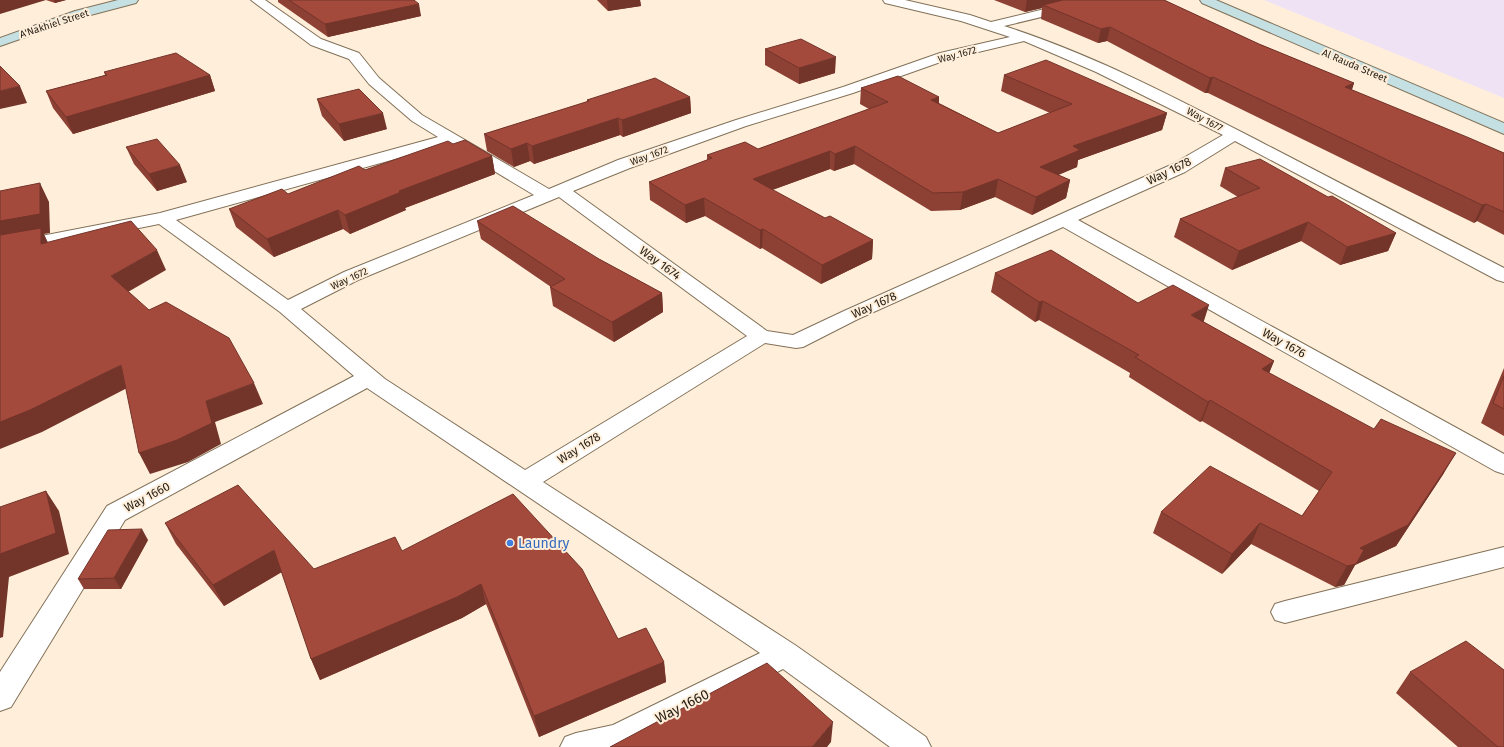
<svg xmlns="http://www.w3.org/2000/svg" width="1504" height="747" viewBox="0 0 1504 747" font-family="'Fira Sans',sans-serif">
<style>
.industrial{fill:#f0e2f5}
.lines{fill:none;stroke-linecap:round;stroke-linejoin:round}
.street-casing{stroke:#827159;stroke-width:2}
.secondary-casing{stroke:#827159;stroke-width:2}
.street{fill:#fff;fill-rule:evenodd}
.secondary{fill:#c4e0e2;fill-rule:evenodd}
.wall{fill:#8d4034}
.shaded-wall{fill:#73342a}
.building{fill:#a44a3c;stroke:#73342a}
.shop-dot{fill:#3f7fe0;stroke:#ffefda;stroke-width:1.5}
.labels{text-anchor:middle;stroke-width:4;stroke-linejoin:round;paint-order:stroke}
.far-street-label{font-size:10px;fill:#292218;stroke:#ffefda}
.street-label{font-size:12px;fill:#292218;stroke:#ffefda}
.near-shop-label{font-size:14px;fill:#366cbe;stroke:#ffefda;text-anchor:start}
.near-street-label{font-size:14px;fill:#292218;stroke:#ffefda}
</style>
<rect width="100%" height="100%" fill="#ffefda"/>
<!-- industrial -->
<path class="industrial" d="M 1264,0 L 1504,0 L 1504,98 Z"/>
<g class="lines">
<!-- street casing -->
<g class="street-casing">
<path id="street" d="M 251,0 L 265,0 L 321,39 L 359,53 L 379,78 L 422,115 L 549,189 L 618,160 L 736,120 L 843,87 L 940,53 L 1010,37 L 961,21 L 885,3 L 883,0 L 905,0 L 970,15 L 991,22 L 1069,3 L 1067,0 L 1081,0 L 1082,2 L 1079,8 L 1004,26 C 1092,54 1176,98 1257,140 C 1340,183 1422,226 1504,268 L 1504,282 L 1497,280 L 1235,141 L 1185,172 L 1078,220 L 1504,454 L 1504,474 L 1495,471 L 1063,227 L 858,319 L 803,347 L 796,348 L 765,343 L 543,482 L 795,645 L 926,737 L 931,747 L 890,747 L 783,669 L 631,747 L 560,747 L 565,737 L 576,733 L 613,725 L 760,653 L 367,388 L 125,520 L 11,707 L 0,711 L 0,672 L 107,506 L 354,376 L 280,312 L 159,224 L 0,256 L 0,244 L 160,213 L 438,137 L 412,121 L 369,84 L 349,59 L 311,45 ZM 1024,41 L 1096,72 L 1223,135 L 1173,164 L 844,311 L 793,335 L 767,331 L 573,191 L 630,168 L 746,126 L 853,93 L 949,59 ZM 449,144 L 534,195 L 344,272 L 288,300 L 176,220 ZM 559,197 L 747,336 L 525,470 L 385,379 L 301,309 L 358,280 Z
M 1504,547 L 1504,567 L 1285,623 L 1275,620 L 1271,612 L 1275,604 L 1285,601 Z"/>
</g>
<!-- secondary casing -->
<g class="secondary-casing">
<path id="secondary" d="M 118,0 L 138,0 L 136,3 L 83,17 L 0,46 L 0,38 L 75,11 Z
M 1200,0 L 1216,0 L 1504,123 L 1504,134 L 1202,3 Z"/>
</g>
<!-- street -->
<use href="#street" class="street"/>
<!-- secondary -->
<use href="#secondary" class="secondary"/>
</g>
<!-- wall -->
<path class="wall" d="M 46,0 L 66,0 L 55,3 Z
M 278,0 L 414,0 L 421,16 L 328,37 L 278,2 Z
M 597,0 L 640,0 L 641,6 L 608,11 Z
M 994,0 L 1164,0 L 1259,44 L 1354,83 L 1352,90 L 1504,153 L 1504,235 L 1477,221 L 1474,223 L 1208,93 L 1205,93 L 1107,41 L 1098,43 L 1041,19 L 1042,8 L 1025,12 Z
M 765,49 L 835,73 L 799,84 L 765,65 Z
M 104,72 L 210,75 L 215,91 L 73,134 L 53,108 L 46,91 L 105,75 Z
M 1004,75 L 1167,113 L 1162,130 L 1078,160 L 1077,167 L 1058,175 L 1070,180 L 1066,198 L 1032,215 L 995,197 L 960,210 L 931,211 L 854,164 L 834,171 L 830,169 L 772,190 L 825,218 L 873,240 L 872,259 L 821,284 L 762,248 L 760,249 L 705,216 L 686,223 L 650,200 L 649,182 L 707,160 L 707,155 L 758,149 L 869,109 L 860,104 L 861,88 L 939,97 L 939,103 L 998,133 L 1050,113 L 1001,91 Z
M 690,97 L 691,113 L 623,137 L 620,135 L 534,164 L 530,161 L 514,167 L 487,151 L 484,134 L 587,102 L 587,100 Z
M 317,99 L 387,129 L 344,141 L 322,116 Z
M 453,144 L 492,156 L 495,174 L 405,208 L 406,210 L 350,234 L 343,229 L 274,257 L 236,227 L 229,209 L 288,194 L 365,170 Z
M 126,147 L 187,182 L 157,191 L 134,164 Z
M 1225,168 L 1328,197 L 1396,233 L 1388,251 L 1340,265 L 1301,241 L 1232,270 L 1174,237 L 1180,219 L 1238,197 L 1220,186 Z
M 477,221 L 599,259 L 662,293 L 663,312 L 614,342 L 553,306 L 550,287 L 551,287 L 481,239 Z
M 995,273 L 1138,303 L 1204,322 L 1274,361 L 1269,373 L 1444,473 L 1396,546 L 1355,565 L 1344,585 L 1335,587 L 1251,544 L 1222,574 L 1153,533 L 1161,512 L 1302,516 L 1319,491 L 1202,421 L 1200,422 L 1129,377 L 1130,373 L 1039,320 L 1035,322 L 991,292 Z
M 1504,368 L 1504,436 L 1481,423 Z
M 165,523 L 314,569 L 402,551 L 618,639 L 664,662 L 666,682 L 539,737 L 486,604 L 462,618 L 320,680 L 311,659 L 282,572 L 224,606 L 176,544 Z
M 148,540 L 121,589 L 84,589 L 78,579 Z
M 1410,672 L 1504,747 L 1458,747 L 1396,693 Z"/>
<!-- shaded-wall -->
<path class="shaded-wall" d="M 0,0 L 46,0 L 0,14 Z
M 54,0 L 66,0 L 55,3 Z
M 607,0 L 640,0 L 641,6 L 608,11 Z
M 1027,0 L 1067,0 L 1043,5 L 1042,8 L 1025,12 Z
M 419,4 L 421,16 L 328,37 L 325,24 Z
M 1110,27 L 1107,41 L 1098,43 L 1101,29 Z
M 836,57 L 835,73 L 799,84 L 799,68 Z
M 210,75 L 215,91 L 73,134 L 66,117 Z
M 1213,77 L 1208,93 L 1205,93 L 1210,78 Z
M 1354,83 L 1348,99 L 1345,87 Z
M 20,86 L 27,103 L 0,109 L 0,91 Z
M 690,97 L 691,113 L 623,137 L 622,120 Z
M 939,97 L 938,113 L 931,100 Z
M 383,113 L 387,129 L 344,141 L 339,124 Z
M 1167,113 L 1162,130 L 1078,160 L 1077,167 L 1037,184 L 1040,167 L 1073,146 Z
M 618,118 L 620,135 L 534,164 L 532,146 Z
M 527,143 L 530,161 L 514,167 L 511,149 Z
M 855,146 L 854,164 L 834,171 L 835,154 Z
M 830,151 L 830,169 L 753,197 L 753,179 Z
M 492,156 L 495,174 L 405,208 L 406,210 L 350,234 L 345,215 L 399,191 Z
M 180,165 L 187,182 L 157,191 L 149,174 Z
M 998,179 L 995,197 L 960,210 L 963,192 Z
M 1070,180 L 1066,198 L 1032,215 L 1036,197 Z
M 40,183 L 49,202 L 50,233 L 44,234 L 50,247 L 41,244 L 0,242 L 0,221 Z
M 704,198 L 705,216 L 686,223 L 685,205 Z
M 1486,204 L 1477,221 L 1474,223 L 1482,205 Z
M 338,210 L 343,229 L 274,257 L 267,239 Z
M 1308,222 L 1301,241 L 1232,270 L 1239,251 Z
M 763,229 L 762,248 L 760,249 L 760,230 Z
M 1396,233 L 1388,251 L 1340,265 L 1347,247 Z
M 873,240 L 872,259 L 821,284 L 822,265 Z
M 157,250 L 166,270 L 121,296 L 111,276 Z
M 662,293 L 663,312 L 614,342 L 612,322 Z
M 1043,301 L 1039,320 L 1035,322 L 1039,302 Z
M 1209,305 L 1203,324 L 1191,315 Z
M 1274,361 L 1266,381 L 1262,369 Z
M 121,365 L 131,386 L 42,432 L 0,449 L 0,422 Z
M 254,383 L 263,404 L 215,422 L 221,444 L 188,462 L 150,474 L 139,453 L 206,401 Z
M 1210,400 L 1202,421 L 1200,422 L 1208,402 Z
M 1456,453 L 1444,473 L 1396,546 L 1355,565 L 1344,585 L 1335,587 L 1347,566 L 1360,548 Z
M 46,491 L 59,511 L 69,554 L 9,577 L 3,637 L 0,638 L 0,554 Z
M 1260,523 L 1251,544 L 1222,574 L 1232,554 Z
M 142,529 L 148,540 L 121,589 L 114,578 Z
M 274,550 L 283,571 L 224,606 L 213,585 Z
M 481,584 L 486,604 L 462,618 L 320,680 L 311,659 Z
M 664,662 L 666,682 L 539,737 L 534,716 Z
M 833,722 L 831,742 L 827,747 L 812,747 Z"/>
<!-- building -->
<path class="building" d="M 289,0 L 414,0 L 419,4 L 325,24 Z
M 1063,0 L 1164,0 L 1259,44 L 1354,83 L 1345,87 L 1467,137 L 1504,153 L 1504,212 L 1486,204 L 1482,205 L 1213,77 L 1210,78 L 1110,27 L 1101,29 L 1043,5 Z
M 801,39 L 836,57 L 799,68 L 765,49 Z
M 176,53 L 210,75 L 66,117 L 46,91 L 107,75 L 104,72 Z
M 1046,60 L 1167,113 L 1073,146 L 1080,150 L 1040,167 L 1070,180 L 1036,197 L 998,179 L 963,192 L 933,193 L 855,146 L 835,154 L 830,151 L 753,179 L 825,218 L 830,216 L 873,240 L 822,265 L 763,229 L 760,230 L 704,198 L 685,205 L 649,182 L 712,158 L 707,155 L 745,142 L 758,149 L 888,102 L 861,88 L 898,76 L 939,97 L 931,100 L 998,133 L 1072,104 L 1004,75 Z
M 0,66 L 20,86 L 0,91 Z
M 655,78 L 690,97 L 622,120 L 618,118 L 532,146 L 527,143 L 511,149 L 484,134 L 589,101 L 587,100 Z
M 359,89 L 383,113 L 339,124 L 317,99 Z
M 157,139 L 180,165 L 149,174 L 126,147 Z
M 465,140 L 492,156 L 399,191 L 401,192 L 345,215 L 338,210 L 267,239 L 229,209 L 282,189 L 288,194 L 359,166 L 365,170 L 448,141 L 453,144 Z
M 1260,159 L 1328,197 L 1332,196 L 1396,233 L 1347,247 L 1308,222 L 1239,251 L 1180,219 L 1260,188 L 1225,168 Z
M 40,183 L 40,214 L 0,221 L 0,191 Z
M 513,206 L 599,259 L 662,293 L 612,322 L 550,287 L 565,279 L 477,221 Z
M 131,221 L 157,250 L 111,276 L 149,310 L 166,302 L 229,338 L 254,383 L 206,401 L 212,423 L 177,440 L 139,453 L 121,365 L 30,410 L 0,422 L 0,235 L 41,228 L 41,244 Z
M 1051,250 L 1138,303 L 1173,285 L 1209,305 L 1191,315 L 1274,361 L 1262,369 L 1374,429 L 1381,419 L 1456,453 L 1408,525 L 1360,548 L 1364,550 L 1356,564 L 1347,566 L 1260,523 L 1232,554 L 1161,512 L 1210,466 L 1302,516 L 1332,472 L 1210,400 L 1208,402 L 1135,357 L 1139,355 L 1043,301 L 1039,302 L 995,273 Z
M 1504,376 L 1504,409 L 1493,403 Z
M 238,485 L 314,569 L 395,537 L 402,551 L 513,494 L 582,569 L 618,639 L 646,628 L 664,662 L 534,716 L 481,584 L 457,597 L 311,659 L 274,550 L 213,585 L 165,523 Z
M 46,491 L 56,533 L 0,554 L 0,507 Z
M 142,529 L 114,578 L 78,579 L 108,530 Z
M 1466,641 L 1504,670 L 1504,747 L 1498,747 L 1410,672 Z
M 767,663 L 833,722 L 812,747 L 610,747 Z"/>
<!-- markers -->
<circle class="shop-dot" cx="510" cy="543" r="4"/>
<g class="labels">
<!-- far-street labels -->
<g class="far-street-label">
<text transform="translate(54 23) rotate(-18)" y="4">A'Nakhiel Street</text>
<text transform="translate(957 54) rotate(-15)" y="4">Way 1672</text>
<text transform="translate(1355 65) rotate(23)" y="4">Al Rauda Street</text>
<text transform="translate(1205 119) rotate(28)" y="4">Way 1677</text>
<text transform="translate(649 155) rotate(-20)" y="4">Way 1672</text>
<text transform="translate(349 278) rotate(-25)" y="4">Way 1672</text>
</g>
<!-- street labels -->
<g class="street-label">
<text transform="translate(1169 171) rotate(-26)" y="4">Way 1678</text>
<text transform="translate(660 263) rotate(36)" y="4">Way 1674</text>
<text transform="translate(874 305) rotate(-24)" y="4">Way 1678</text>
<text transform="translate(1284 343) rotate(29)" y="4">Way 1676</text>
<text transform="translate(579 448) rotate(-32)" y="4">Way 1678</text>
<text transform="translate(147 497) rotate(-28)" y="4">Way 1660</text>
</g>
<!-- near-shop labels -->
<g class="near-shop-label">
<text x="518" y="548">Laundry</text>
</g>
<!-- near-street labels -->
<g class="near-street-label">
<text transform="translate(682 706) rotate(-27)" y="5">Way 1660</text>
</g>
</g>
</svg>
